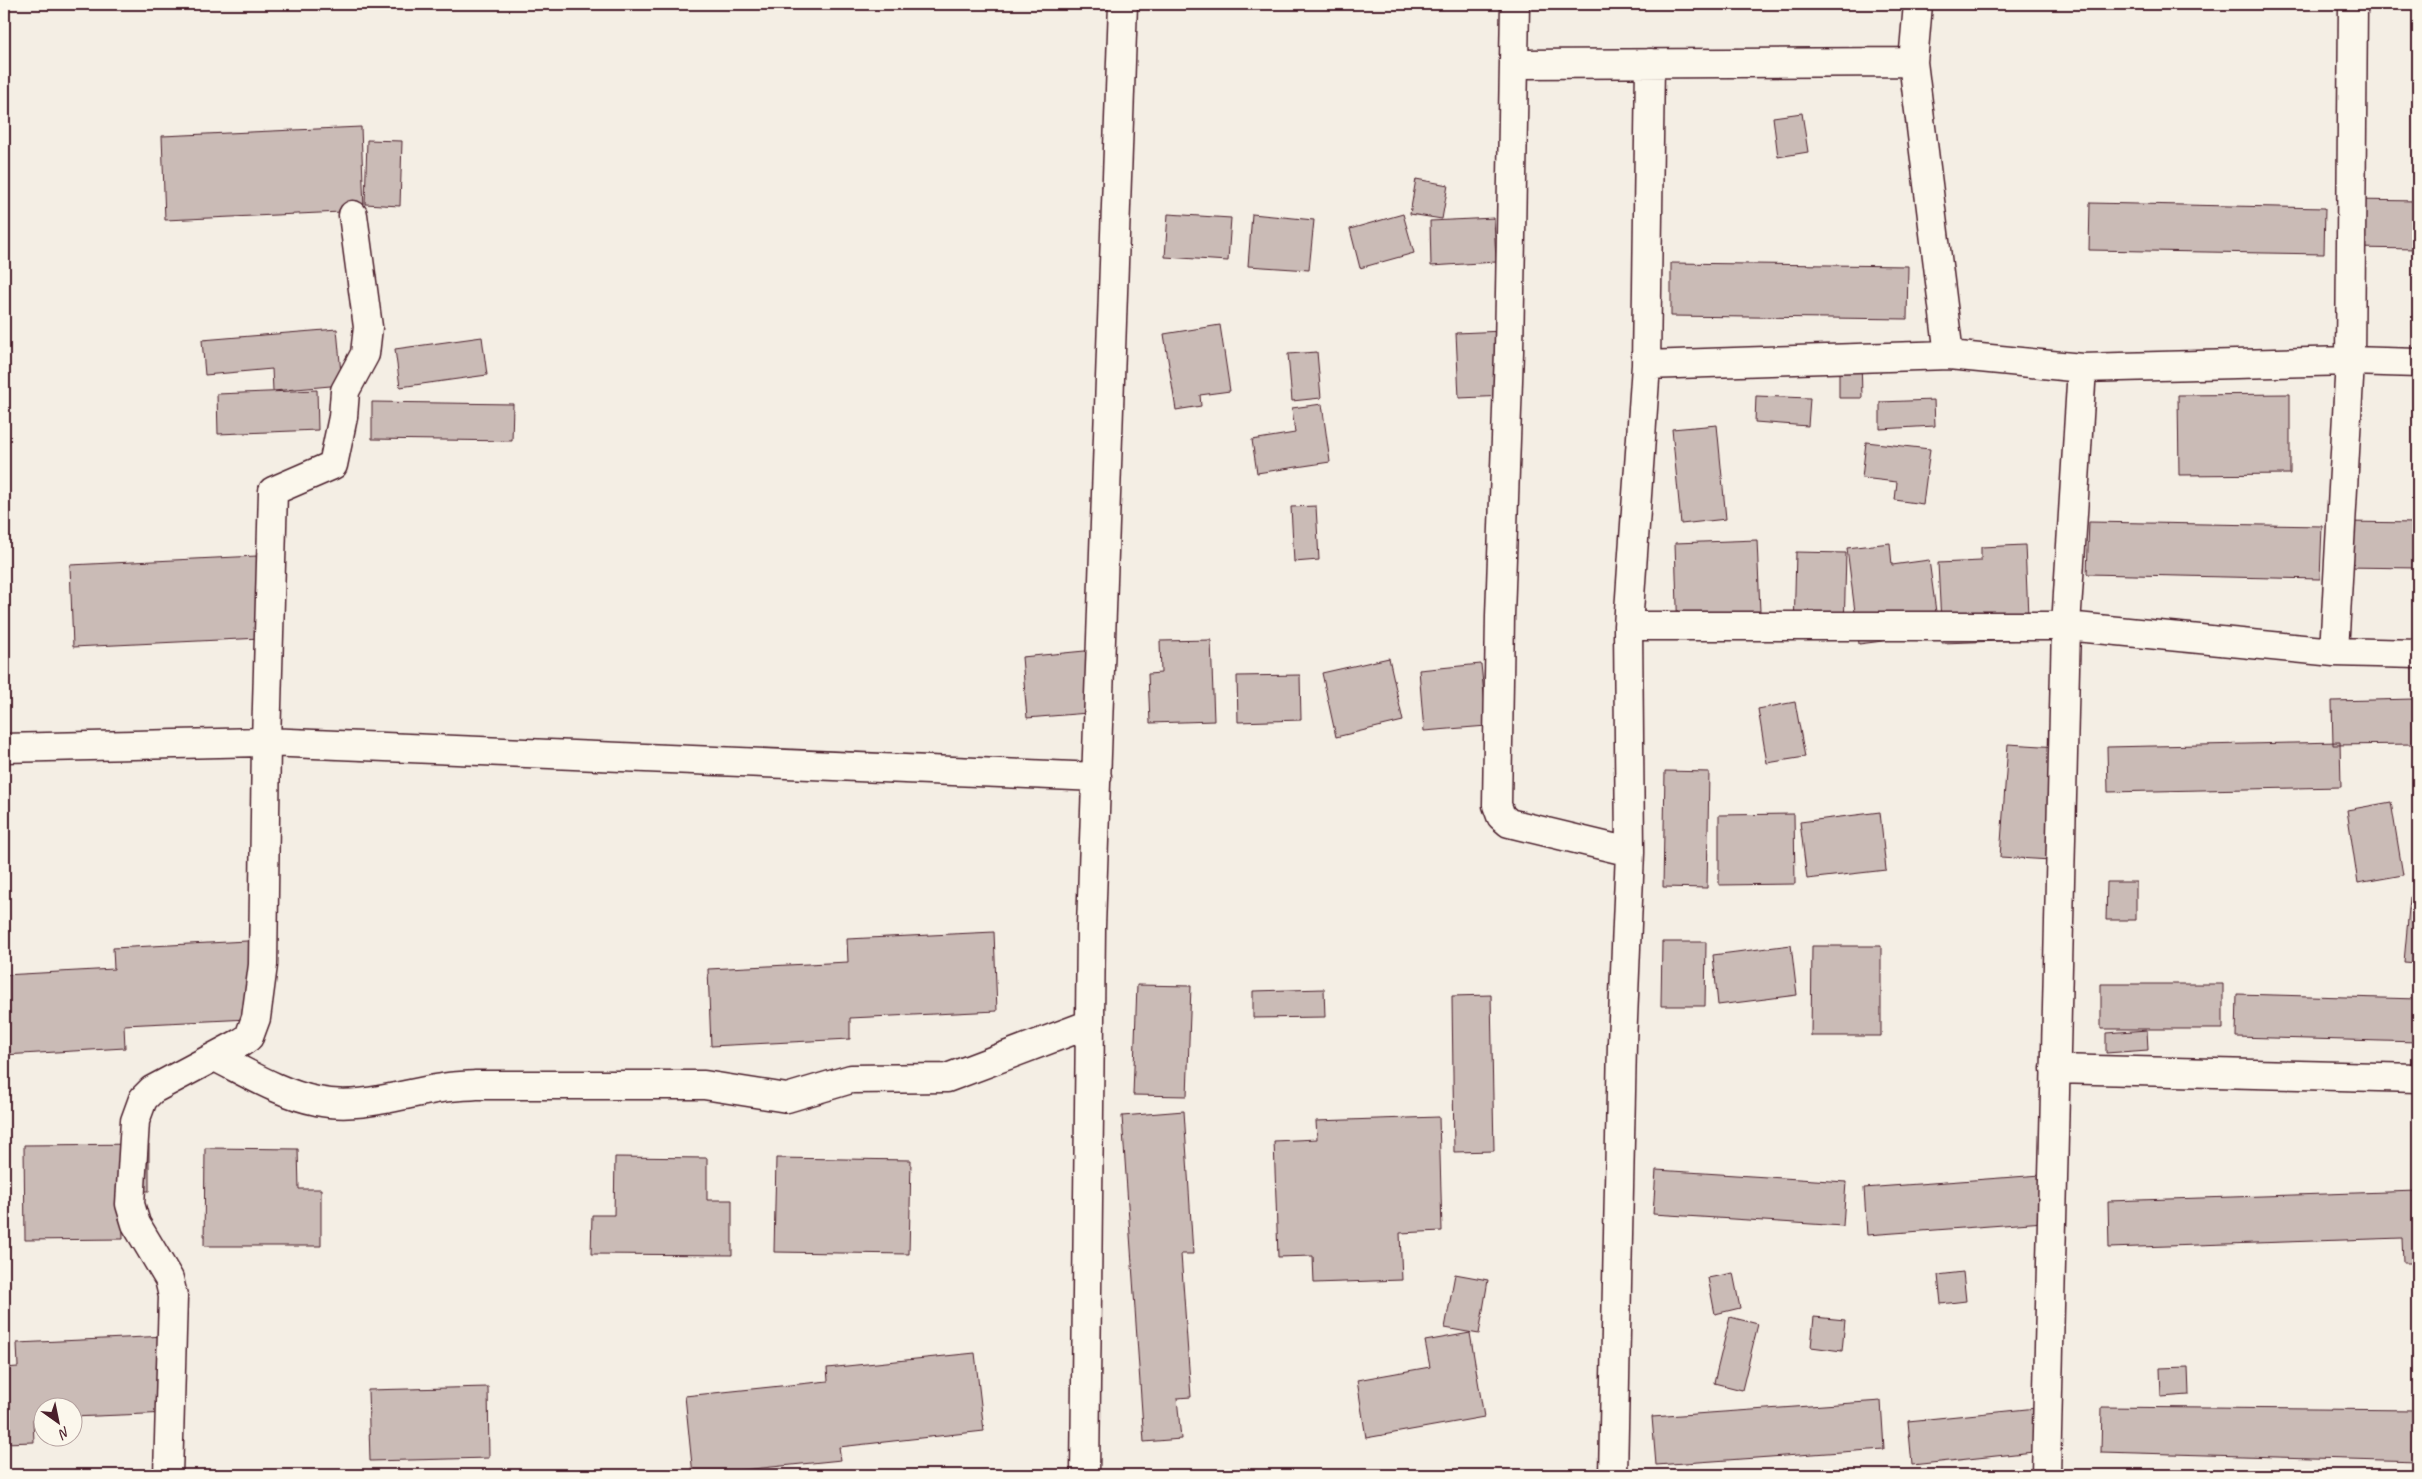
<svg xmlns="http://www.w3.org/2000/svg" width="2422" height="1479" viewBox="0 0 2422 1479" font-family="Caveat,sans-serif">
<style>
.building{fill:#cabbb6;stroke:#4a1f2b}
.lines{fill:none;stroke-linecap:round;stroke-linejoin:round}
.street-casing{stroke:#4a1f2b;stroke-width:31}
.street{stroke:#fbf7ec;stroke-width:28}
</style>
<rect width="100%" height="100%" fill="#f4eee4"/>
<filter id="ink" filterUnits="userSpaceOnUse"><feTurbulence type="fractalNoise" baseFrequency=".02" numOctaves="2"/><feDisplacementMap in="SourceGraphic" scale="10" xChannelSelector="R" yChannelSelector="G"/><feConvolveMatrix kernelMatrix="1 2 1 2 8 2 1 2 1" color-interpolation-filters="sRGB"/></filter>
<g filter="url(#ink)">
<!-- building -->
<path class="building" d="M 1802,113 L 1808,152 L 1778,157 L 1773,117 Z
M 361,127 L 364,211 L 165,220 L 162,136 Z
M 367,140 L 402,141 L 400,206 L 365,204 Z
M 1416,179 L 1448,185 L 1442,219 L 1410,214 Z
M 2354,200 L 2418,201 L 2418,249 L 2353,248 Z
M 2090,203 L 2325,208 L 2324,254 L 2089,250 Z
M 1168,214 L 1231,218 L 1228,261 L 1165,257 Z
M 1252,214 L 1314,220 L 1309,270 L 1248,266 Z
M 1403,214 L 1414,253 L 1360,268 L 1350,229 Z
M 1494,218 L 1496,262 L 1431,266 L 1430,221 Z
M 1671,263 L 1908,266 L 1907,319 L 1671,316 Z
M 1220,325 L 1230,391 L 1200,395 L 1201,406 L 1176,410 L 1164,334 Z
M 337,329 L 342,385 L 273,391 L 272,369 L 205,375 L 202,340 Z
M 1504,331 L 1506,396 L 1459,398 L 1456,333 Z
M 482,337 L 487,375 L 400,387 L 395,349 Z
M 1317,352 L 1321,398 L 1292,401 L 1288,354 Z
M 1861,354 L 1862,398 L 1839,398 L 1839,355 Z
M 317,390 L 318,430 L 218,434 L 217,394 Z
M 2290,394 L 2290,474 L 2179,475 L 2178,395 Z
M 1756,396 L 1810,398 L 1808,426 L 1755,422 Z
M 1934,400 L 1935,426 L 1880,429 L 1880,402 Z
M 372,402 L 513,404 L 512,441 L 372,439 Z
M 1322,404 L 1330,462 L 1257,473 L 1252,440 L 1295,433 L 1292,408 Z
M 1717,425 L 1726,519 L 1681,524 L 1672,429 Z
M 1866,442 L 1930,449 L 1923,504 L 1895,500 L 1897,482 L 1862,478 Z
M 1316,506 L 1319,560 L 1294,562 L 1291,507 Z
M 2089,522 L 2322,526 L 2320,579 L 2087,574 Z
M 2345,522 L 2418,523 L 2418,568 L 2344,567 Z
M 1757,540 L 1761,635 L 1678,638 L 1675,543 Z
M 1890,543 L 1892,565 L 1929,560 L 1939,634 L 1859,644 L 1847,548 Z
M 2025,545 L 2029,640 L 1942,643 L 1938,563 L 1981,561 L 1981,547 Z
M 1796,552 L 1846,553 L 1844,632 L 1794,631 Z
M 257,556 L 261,638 L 73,647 L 70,565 Z
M 1211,640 L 1214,721 L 1150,723 L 1148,674 L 1161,673 L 1160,641 Z
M 1095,650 L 1100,712 L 1027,718 L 1022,657 Z
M 1389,658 L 1403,721 L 1336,737 L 1322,673 Z
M 1481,664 L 1487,726 L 1424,731 L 1419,670 Z
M 1300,675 L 1301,720 L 1238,722 L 1237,676 Z
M 2414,699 L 2415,744 L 2333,745 L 2332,701 Z
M 1795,702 L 1805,757 L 1767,763 L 1758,709 Z
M 2340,742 L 2341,787 L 2108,792 L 2107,747 Z
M 2008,744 L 2076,748 L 2068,861 L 2000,857 Z
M 1665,771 L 1709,772 L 1707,888 L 1663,887 Z
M 2391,802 L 2403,875 L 2358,883 L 2347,810 Z
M 1880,812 L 1886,870 L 1807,879 L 1800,822 Z
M 1794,814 L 1795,884 L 1719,885 L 1719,815 Z
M 2107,882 L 2136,882 L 2136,920 L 2106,920 Z
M 2410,897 L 2418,897 L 2418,963 L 2404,962 Z
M 994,932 L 997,1011 L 850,1018 L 850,1039 L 711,1046 L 708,969 L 848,962 L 847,939 Z
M 266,940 L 270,1018 L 124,1025 L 125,1048 L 4,1055 L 4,975 L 114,969 L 113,948 Z
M 1662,942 L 1706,942 L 1705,1006 L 1661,1006 Z
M 1791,945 L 1797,995 L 1718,1005 L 1713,955 Z
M 1812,946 L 1881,946 L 1881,1036 L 1811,1036 Z
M 2101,984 L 2223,984 L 2223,1029 L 2101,1029 Z
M 1137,985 L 1191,986 L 1187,1096 L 1133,1095 Z
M 1324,989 L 1325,1017 L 1253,1018 L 1253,991 Z
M 2237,994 L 2418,999 L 2418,1042 L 2236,1037 Z
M 1491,995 L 1494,1151 L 1454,1152 L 1452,996 Z
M 2147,1030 L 2148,1050 L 2106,1053 L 2106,1033 Z
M 1184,1111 L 1193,1254 L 1181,1254 L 1191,1397 L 1177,1398 L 1181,1439 L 1144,1442 L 1122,1116 Z
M 1439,1117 L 1442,1231 L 1400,1233 L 1402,1280 L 1314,1283 L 1313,1256 L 1278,1257 L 1274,1141 L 1317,1139 L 1316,1121 Z
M 149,1144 L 149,1191 L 122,1191 L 123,1239 L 25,1240 L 24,1145 Z
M 205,1148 L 298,1149 L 299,1189 L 321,1189 L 321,1246 L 204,1246 Z
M 615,1157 L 707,1158 L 707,1200 L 732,1200 L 732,1255 L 591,1254 L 592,1215 L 614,1215 Z
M 776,1158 L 911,1160 L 909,1254 L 774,1252 Z
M 1656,1170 L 1846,1182 L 1843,1226 L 1653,1214 Z
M 2055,1174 L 2058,1221 L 1867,1235 L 1864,1188 Z
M 2418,1191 L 2418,1263 L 2403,1263 L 2402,1238 L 2109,1248 L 2108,1201 Z
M 1963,1272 L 1966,1301 L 1941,1304 L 1938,1275 Z
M 1733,1273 L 1740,1308 L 1715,1314 L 1708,1278 Z
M 1455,1274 L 1488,1280 L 1479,1334 L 1445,1328 Z
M 1730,1317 L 1758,1324 L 1742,1390 L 1714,1383 Z
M 1814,1317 L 1845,1320 L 1842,1351 L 1811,1347 Z
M 1470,1333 L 1484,1417 L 1366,1438 L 1357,1380 L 1430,1367 L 1425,1341 Z
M 167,1336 L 170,1413 L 72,1417 L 72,1406 L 42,1406 L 42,1418 L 33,1419 L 34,1442 L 4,1443 L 4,1368 L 18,1367 L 17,1343 Z
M 975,1353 L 984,1431 L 839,1447 L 841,1460 L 693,1475 L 685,1396 L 828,1381 L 827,1368 Z
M 2188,1367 L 2189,1395 L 2161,1397 L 2160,1368 Z
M 488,1387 L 489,1458 L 370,1461 L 368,1390 Z
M 1881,1401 L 1884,1449 L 1656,1465 L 1652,1417 Z
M 2047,1407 L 2052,1450 L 1912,1465 L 1908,1421 Z
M 2102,1407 L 2418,1410 L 2418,1461 L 2101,1452 Z"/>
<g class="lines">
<!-- street casing -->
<g class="street-casing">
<path id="street" d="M 1515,4 L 1509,351 L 1500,616 L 1497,805 L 1501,816 L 1509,823 L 1630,852
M 1918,4 L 1913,62 L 1949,355
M 1514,64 L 1913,62
M 1646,365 L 1949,355 L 2082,368 L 2350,361 L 2418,363
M 1628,626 L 2066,626 L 2334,652 L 2418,654
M 2334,652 L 2350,361 L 2353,4
M 4,748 L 266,742 L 1097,777
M 215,1057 C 247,1073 281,1094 317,1101 C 358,1110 401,1094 442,1088 C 453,1086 465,1086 476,1085 L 704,1085 L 787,1098 L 851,1079 L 947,1078 L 1090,1024
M 2055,1069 L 2418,1078
M 168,1475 L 173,1296 L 169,1279 L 136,1224 L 130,1204 L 135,1121 L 143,1099 L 152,1090 L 242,1042 L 249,1037 L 256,1018 L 263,965 L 266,742 L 273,491 L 333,465 L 343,417 L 345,391 L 365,354 L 368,327 L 353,215
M 1085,1475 L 1091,927 L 1123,4
M 1613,1475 L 1622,1043 L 1630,852 L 1628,626 L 1646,365 L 1650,63
M 2046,1475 L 2066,626 L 2082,368"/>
</g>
<!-- street -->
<use href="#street" class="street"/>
</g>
</g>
<!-- margin -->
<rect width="2422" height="1479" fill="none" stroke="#fbf7ec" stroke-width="20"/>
<rect x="10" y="10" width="2402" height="1459" fill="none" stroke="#4a1f2b" stroke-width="2" filter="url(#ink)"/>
<!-- north arrow -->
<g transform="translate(58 1422) rotate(147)"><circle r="24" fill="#fbf7ec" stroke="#b4a19f"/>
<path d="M0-4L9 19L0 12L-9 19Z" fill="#4a1f2b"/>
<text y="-8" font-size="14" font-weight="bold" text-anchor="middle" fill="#4a1f2b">N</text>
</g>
</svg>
